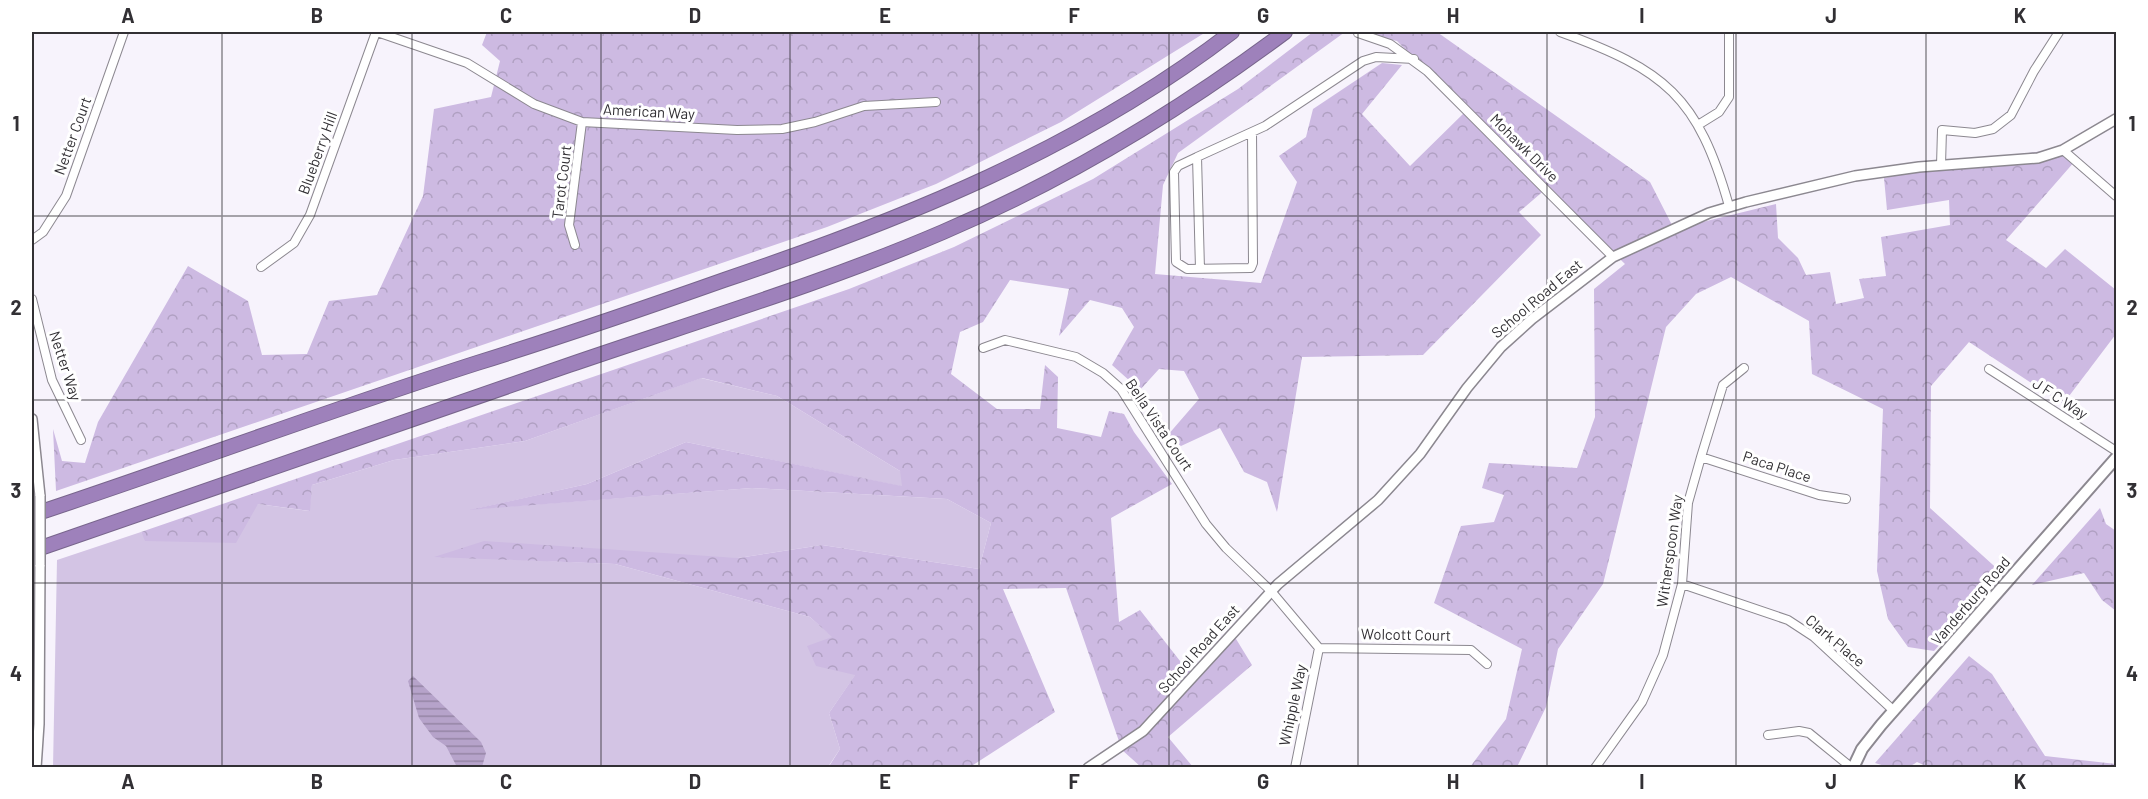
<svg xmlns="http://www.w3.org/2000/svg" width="2148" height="799" viewBox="0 0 2148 799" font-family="Barlow,sans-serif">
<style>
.grass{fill:#d3c4e4}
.forest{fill:url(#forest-crowns)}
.water{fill:url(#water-rules)}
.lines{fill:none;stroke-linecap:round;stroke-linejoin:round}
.minor-casing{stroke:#8c8890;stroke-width:10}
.tertiary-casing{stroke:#8c8890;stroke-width:12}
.secondary-casing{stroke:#8c8890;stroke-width:14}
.motorway-casing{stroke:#78658c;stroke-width:16}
.minor{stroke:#fff;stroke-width:8}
.tertiary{stroke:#fff;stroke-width:9}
.secondary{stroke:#fff;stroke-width:10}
.motorway{stroke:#9e81bb;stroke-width:14}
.tertiary-bridge-casing{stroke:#8c8890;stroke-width:12;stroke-linecap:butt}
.tertiary-bridge{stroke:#fff;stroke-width:9}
.grid{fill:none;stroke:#323034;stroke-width:1.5;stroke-opacity:0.55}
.labels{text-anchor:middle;stroke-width:6;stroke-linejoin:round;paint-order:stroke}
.street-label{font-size:15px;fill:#323034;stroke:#fff}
.neatline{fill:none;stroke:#323034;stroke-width:2}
.grid-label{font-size:20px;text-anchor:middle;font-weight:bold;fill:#323034}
</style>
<defs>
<pattern id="forest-crowns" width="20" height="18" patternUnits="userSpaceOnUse" patternTransform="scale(1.5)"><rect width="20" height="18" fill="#cdbae2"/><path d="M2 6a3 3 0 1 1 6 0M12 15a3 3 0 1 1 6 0" fill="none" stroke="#b0a0c2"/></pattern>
<pattern id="water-rules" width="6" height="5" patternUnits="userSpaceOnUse" patternTransform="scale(1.5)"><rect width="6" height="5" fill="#b6a3ca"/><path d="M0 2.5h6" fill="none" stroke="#9585a5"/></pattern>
</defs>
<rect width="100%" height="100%" fill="#f7f3fc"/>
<!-- grass -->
<path class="grass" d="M 701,378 L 777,396 L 900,471 L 919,490 L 686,442 L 587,484 L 475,509 L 752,488 L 947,499 L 991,523 L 979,569 L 822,545 L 738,558 L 436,556 L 615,564 L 810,617 L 827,632 L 835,635 L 856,674 L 829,713 L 840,749 L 828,767 L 53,768 L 57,560 L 141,532 L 146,541 L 258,504 L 309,511 L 312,485 L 394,460 L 525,441 Z"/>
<!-- forest -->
<path class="forest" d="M 487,32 L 1206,32 L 1061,122 L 936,184 L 827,227 L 56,491 L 53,429 L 62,461 L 85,463 L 98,422 L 188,266 L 248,301 L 262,355 L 307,354 L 329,301 L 377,295 L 423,196 L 434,109 L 491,97 L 500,61 L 482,45 Z
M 1313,32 L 1345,32 L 1178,153 L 1163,185 L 1155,274 L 1261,283 L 1297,182 L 1279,156 L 1306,137 L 1313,109 L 1382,63 L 1402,65 L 1362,114 L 1410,166 L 1466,111 L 1397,41 L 1358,32 L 1437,32 L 1650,182 L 1674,229 L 1776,204 L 1778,238 L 1798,258 L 1806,275 L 1830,272 L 1836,304 L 1864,298 L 1859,279 L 1886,276 L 1881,237 L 1950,225 L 1949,200 L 1887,210 L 1884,178 L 1967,161 L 2066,148 L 2075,161 L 2006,240 L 2046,268 L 2065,249 L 2116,290 L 2116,334 L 2063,404 L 1969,342 L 1931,386 L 1930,508 L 2003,574 L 1934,651 L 1908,647 L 1888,619 L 1877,571 L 1883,409 L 1812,374 L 1809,321 L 1731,277 L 1696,294 L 1666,327 L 1603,584 L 1558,649 L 1546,707 L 1517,767 L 1470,767 L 1506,719 L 1522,649 L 1434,603 L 1461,526 L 1494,522 L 1504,495 L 1482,488 L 1489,463 L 1577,468 L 1595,417 L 1594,289 L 1625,264 L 1547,188 L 1519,212 L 1541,235 L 1423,355 L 1302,357 L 1277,512 L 1267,482 L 1244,472 L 1220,428 L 1181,446 L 1167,436 L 1199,399 L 1184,371 L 1159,369 L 1140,390 L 1112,365 L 1134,327 L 1122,308 L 1090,300 L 1059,336 L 1069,289 L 1010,280 L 983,322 L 960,332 L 951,374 L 997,409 L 1040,409 L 1045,365 L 1058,377 L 1057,428 L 1101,437 L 1109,411 L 1124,414 L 1134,432 L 1172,484 L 1111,518 L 1119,622 L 1140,610 L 1184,666 L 1197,676 L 1233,634 L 1252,665 L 1168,737 L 1193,767 L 1141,767 L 1122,750 L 1066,588 L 1003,589 L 1055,712 L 970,767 L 828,768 L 840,749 L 829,713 L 855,675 L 816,666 L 807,646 L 832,637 L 810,617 L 615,564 L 434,557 L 484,541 L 738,558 L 822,545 L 979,569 L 991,523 L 947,499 L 752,488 L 469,510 L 587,484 L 686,442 L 902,486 L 900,471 L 777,396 L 702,378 L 525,441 L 394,460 L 312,485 L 310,511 L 258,504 L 236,543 L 145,541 L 141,532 L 849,289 L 954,247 L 1093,179 L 1238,89 Z
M 2100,508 L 2106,524 L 2116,531 L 2116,611 L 2102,600 L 2084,573 L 2032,585 Z
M 1969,656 L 1992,674 L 2045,756 L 2116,764 L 2116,767 L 1930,768 L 1917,762 C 1905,771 1889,768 1875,763 Z"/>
<!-- water -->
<path class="water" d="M 413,676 L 481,742 L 486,753 L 482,767 L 457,767 L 446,746 L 433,737 L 419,718 L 408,681 Z"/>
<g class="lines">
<!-- minor casing -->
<g class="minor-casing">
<path id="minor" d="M 377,32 L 467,63 L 534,104 L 582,122 L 737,130 L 782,129 L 815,122 L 864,106 L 936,102
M 1560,32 C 1665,70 1698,96 1729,206
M 1358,33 L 1390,44 L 1427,71 L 1613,257
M 1698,125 L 1719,112 L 1729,97 L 1729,32
M 2063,150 L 2116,196
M 1197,157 L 1178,166 L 1174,172 L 1176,262 L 1187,269 L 1251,268 L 1253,263 L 1252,132
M 1941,165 L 1942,130 L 1975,133 L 1993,129 L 2011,115 L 2034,71 L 2059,32
M 32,240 L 43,232 L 66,196 L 124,32
M 575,245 L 569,225 L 582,122
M 261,267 L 294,243 L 310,215 L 376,32
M 1200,269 L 1197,157 L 1265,126 L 1363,61 L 1376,57 L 1414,59
M 32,299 L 52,380 L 81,440
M 983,348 L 1005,340 L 1076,357 L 1103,373 L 1121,389 L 1206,524 L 1226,548 L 1271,591 L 1319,648
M 1989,369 L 2116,451
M 1701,457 L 1819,495 L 1846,499
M 1682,584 L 1788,620 L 1814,637 L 1894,711
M 1319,648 L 1471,650 L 1487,664
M 1768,735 L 1799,731 L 1809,733 L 1852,768
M 1295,768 L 1319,648
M 1595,768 L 1642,702 L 1663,655 L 1682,584 L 1688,503 L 1701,457 L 1723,385 L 1744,368"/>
</g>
<!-- tertiary casing -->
<g class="tertiary-casing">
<path id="tertiary" d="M 32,419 L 40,496
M 36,768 L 39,724 L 40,565
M 1088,768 L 1143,731 L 1278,584 L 1378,500 L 1420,454 L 1467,388 L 1501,347 L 1532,319 L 1613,257 L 1709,213 L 1746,202 L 1855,176 L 1919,167 L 2038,158 L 2063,150 L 2116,119"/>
</g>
<!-- secondary casing -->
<g class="secondary-casing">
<path id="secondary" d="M 1853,768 L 1862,749 L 1881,725 L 2116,458"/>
</g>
<!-- motorway casing -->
<g class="motorway-casing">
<path id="motorway" d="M 32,515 C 180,466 327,411 477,363 C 560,337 642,309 724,280 C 904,219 1080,149 1232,32
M 32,551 C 211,489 390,427 569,365 C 694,322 822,284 943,232 C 1065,180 1179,111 1285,32"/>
</g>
<!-- minor -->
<use href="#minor" class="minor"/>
<!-- tertiary -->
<use href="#tertiary" class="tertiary"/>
<!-- secondary -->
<use href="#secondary" class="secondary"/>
<!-- motorway -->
<use href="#motorway" class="motorway"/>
<!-- tertiary-bridge casing -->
<g class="tertiary-bridge-casing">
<path id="tertiary-bridge" d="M 40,496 L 40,565"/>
</g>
<!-- tertiary-bridge -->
<use href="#tertiary-bridge" class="tertiary-bridge"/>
</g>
<!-- grid -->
<path class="grid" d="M 222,32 L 222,768M 412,32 L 412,768M 601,32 L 601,768M 790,32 L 790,768M 979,32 L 979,768M 1169,32 L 1169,768M 1358,32 L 1358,768M 1547,32 L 1547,768M 1736,32 L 1736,768M 1926,32 L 1926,768M 32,216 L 2116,216M 32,400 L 2116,400M 32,583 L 2116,583"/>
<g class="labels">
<!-- street labels -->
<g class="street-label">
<text transform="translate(649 112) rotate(3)" y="5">American Way</text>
<text transform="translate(73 136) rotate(-70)" y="5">Netter Court</text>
<text transform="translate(1524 148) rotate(45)" y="5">Mohawk Drive</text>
<text transform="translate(318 153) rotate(-70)" y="5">Blueberry Hill</text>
<text transform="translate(562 182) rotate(-83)" y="5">Tarot Court</text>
<text transform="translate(1537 299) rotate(-40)" y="5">School Road East</text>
<text transform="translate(65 366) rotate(72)" y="5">Netter Way</text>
<text transform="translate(2060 399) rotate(33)" y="5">J F C Way</text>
<text transform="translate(1159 425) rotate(56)" y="5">Bella Vista Court</text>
<text transform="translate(1777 467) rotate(18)" y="5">Paca Place</text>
<text transform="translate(1670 551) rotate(-82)" y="5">Witherspoon Way</text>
<text transform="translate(1971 601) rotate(-49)" y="5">Vanderburg Road</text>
<text transform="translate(1406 635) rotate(1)" y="5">Wolcott Court</text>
<text transform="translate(1835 641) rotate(40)" y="5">Clark Place</text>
<text transform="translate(1199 649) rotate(-48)" y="5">School Road East</text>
<text transform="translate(1293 705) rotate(-78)" y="5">Whipple Way</text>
</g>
</g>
<!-- border -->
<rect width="2148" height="799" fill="none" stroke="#ffffff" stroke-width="66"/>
<rect x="33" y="33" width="2082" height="733" class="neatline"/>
<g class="grid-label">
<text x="128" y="23">A</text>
<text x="317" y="23">B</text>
<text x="506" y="23">C</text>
<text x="695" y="23">D</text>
<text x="885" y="23">E</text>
<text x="1074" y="23">F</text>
<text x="1263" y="23">G</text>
<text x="1453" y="23">H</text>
<text x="1642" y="23">I</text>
<text x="1831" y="23">J</text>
<text x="2020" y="23">K</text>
<text x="16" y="131">1</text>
<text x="2132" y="131">1</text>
<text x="16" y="315">2</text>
<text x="2132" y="315">2</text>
<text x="16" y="498">3</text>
<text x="2132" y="498">3</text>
<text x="16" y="681">4</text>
<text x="2132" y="681">4</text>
<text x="128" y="789">A</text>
<text x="317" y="789">B</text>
<text x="506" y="789">C</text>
<text x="695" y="789">D</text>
<text x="885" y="789">E</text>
<text x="1074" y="789">F</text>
<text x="1263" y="789">G</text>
<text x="1453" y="789">H</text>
<text x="1642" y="789">I</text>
<text x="1831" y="789">J</text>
<text x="2020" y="789">K</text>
</g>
</svg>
